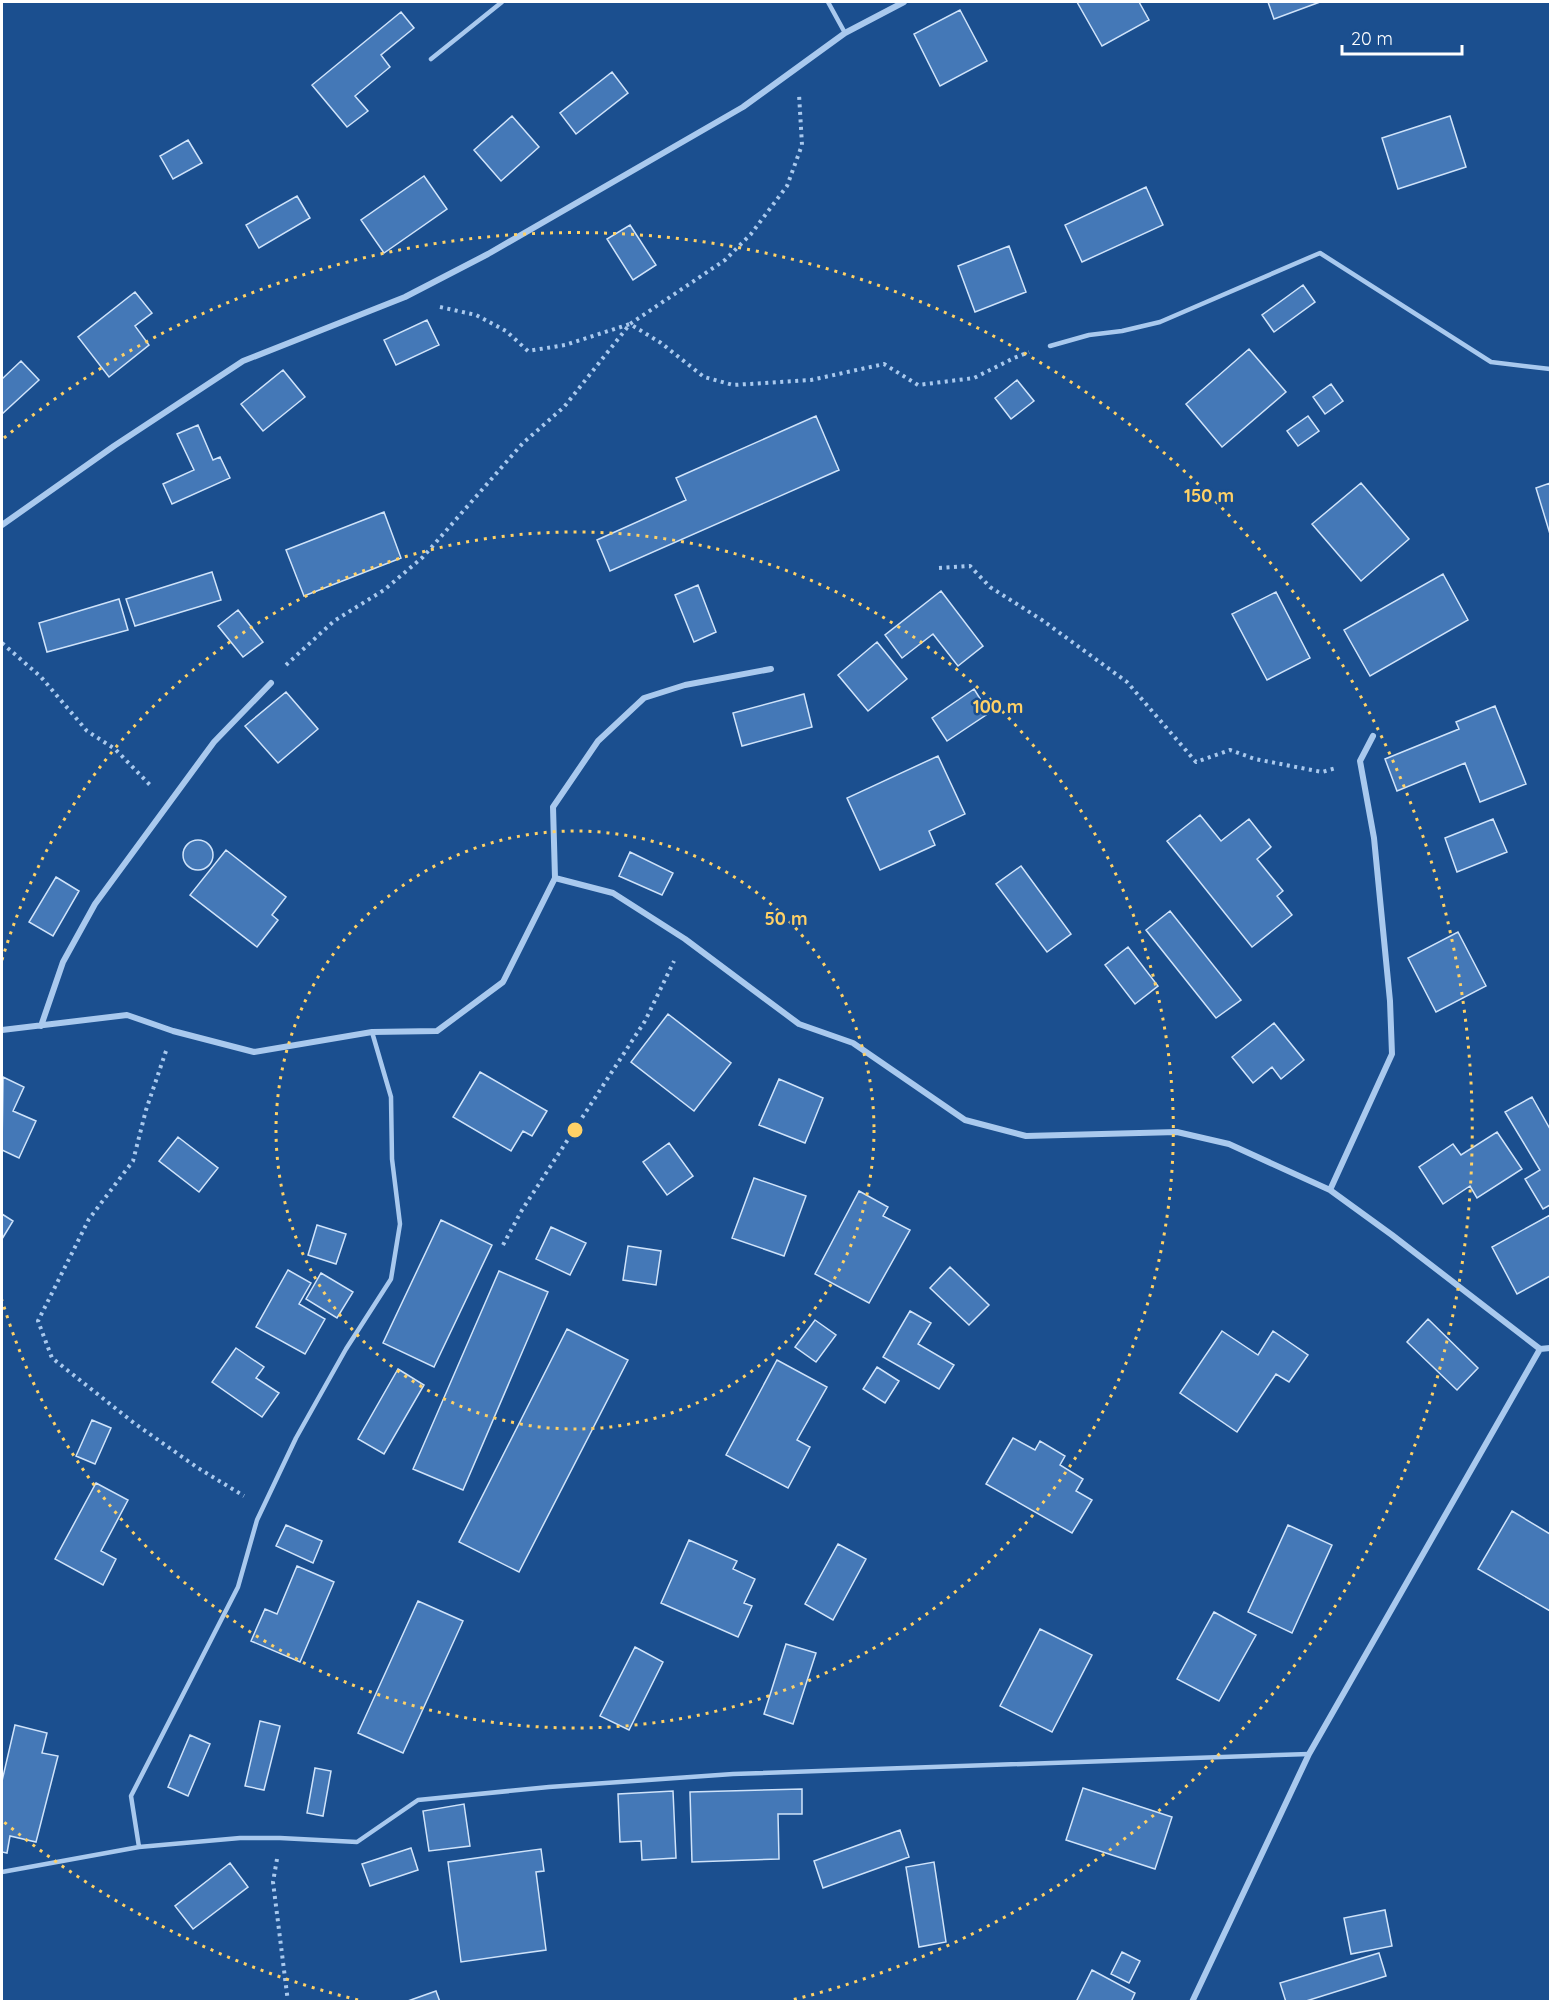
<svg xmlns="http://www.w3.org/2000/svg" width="1552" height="2003" viewBox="0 0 1552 2003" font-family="Quicksand,sans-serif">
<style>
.building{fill:#4478b7;stroke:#cfe3fa;stroke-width:1.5}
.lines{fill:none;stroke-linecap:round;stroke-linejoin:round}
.path{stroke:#a9c9ee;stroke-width:4;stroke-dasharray:3 4.5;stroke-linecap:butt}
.lane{stroke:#a9c9ee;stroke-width:4.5}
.street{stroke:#a9c9ee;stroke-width:6}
.ring{fill:none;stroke:#ffd166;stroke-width:3;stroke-dasharray:3 6}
.centre{fill:#ffd166;stroke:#1b4f8f;stroke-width:3}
.ring-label{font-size:18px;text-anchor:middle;font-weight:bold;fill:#ffd166;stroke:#1b4f8f;stroke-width:5;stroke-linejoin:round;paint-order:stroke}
</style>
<rect width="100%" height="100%" fill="#1b4f8f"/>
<!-- building -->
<path class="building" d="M 1077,2 L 1139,2 L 1149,20 L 1102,46 Z
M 1268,2 L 1320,2 L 1274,19 Z
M 960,10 L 987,61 L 940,86 L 914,34 Z
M 401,12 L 414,28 L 381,55 L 390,67 L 355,96 L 368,111 L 347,127 L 312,85 Z
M 612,72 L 628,93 L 576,134 L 560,113 Z
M 512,116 L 539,147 L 501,181 L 474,150 Z
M 1450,116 L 1466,167 L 1398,189 L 1382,138 Z
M 188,140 L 202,163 L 173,179 L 160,156 Z
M 424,176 L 447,209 L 384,253 L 361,220 Z
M 1146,187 L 1163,225 L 1082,262 L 1065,225 Z
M 297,196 L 310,218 L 259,248 L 246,225 Z
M 630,225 L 656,265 L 633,280 L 607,239 Z
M 1009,246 L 1026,292 L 975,312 L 958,266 Z
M 1303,285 L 1315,302 L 1274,332 L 1262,315 Z
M 135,292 L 152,313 L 135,326 L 149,345 L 109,377 L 78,337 Z
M 427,320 L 439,345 L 396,365 L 384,340 Z
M 1249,349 L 1286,392 L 1222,447 L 1186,404 Z
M 21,361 L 39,380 L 2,414 L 2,379 Z
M 283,370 L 305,397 L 263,431 L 241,404 Z
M 1017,380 L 1034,401 L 1011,419 L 995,398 Z
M 1331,384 L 1343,401 L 1325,414 L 1313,397 Z
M 816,416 L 839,470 L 610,571 L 597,540 L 686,500 L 676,478 Z
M 1308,416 L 1319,431 L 1298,446 L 1287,431 Z
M 198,425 L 213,460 L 220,457 L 230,478 L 172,504 L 163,484 L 194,470 L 177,434 Z
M 1361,483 L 1409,539 L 1361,581 L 1312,524 Z
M 1550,483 L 1550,534 L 1536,488 Z
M 384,512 L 401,558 L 304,596 L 286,550 Z
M 212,572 L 221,600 L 135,626 L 126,599 Z
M 1443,574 L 1468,620 L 1370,676 L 1344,630 Z
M 698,585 L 716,632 L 694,642 L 675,595 Z
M 941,591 L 983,646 L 958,666 L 933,634 L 902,658 L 885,635 Z
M 1276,592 L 1310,658 L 1267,680 L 1232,614 Z
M 119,599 L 128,630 L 47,652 L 39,623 Z
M 238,610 L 263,642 L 243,657 L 218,626 Z
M 877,642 L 907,679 L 868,711 L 838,675 Z
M 974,689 L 989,713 L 947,741 L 932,718 Z
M 286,692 L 318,729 L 278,763 L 245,726 Z
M 804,694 L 812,727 L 742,746 L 733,713 Z
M 1495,706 L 1526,784 L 1480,802 L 1465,763 L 1397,791 L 1385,759 L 1459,729 L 1456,722 Z
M 938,756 L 965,814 L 929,831 L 935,845 L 880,870 L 847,798 Z
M 1200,815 L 1221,841 L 1249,819 L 1271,847 L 1257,859 L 1283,891 L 1277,896 L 1292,915 L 1252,947 L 1167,841 Z
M 1493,819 L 1507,852 L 1457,872 L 1445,838 Z
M183 855a15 15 0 1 1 30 0a15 15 0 1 1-30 0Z
M 226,850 L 286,897 L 272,915 L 278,920 L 257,947 L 190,895 Z
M 630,852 L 673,873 L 662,895 L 619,876 Z
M 1021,866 L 1071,934 L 1047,952 L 996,884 Z
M 56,877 L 79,891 L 53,936 L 29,922 Z
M 1170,911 L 1241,1000 L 1216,1018 L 1146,930 Z
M 1458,932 L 1486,986 L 1436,1012 L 1408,958 Z
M 1128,947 L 1158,986 L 1135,1004 L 1105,965 Z
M 668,1014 L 731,1063 L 694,1111 L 631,1062 Z
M 1274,1023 L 1304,1060 L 1281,1079 L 1272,1067 L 1253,1083 L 1232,1057 Z
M 480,1072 L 547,1111 L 532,1136 L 523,1131 L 511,1151 L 453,1117 Z
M 3,1077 L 24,1087 L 13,1111 L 36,1121 L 19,1158 L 2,1150 Z
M 779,1079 L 823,1098 L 805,1143 L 759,1125 Z
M 1532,1097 L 1550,1129 L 1550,1205 L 1543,1209 L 1525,1179 L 1540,1170 L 1505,1112 Z
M 1497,1132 L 1522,1169 L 1477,1198 L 1470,1186 L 1443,1204 L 1419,1167 L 1453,1144 L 1461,1155 Z
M 178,1137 L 218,1168 L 199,1192 L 159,1161 Z
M 669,1143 L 693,1176 L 667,1195 L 643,1162 Z
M 754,1178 L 806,1196 L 784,1256 L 732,1238 Z
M 859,1191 L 888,1207 L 883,1216 L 910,1230 L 869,1303 L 815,1274 Z
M 2,1214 L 13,1221 L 2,1239 Z
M 1550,1215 L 1550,1276 L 1517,1294 L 1492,1247 Z
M 441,1220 L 492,1245 L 434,1367 L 383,1343 Z
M 317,1225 L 346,1234 L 336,1264 L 308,1255 Z
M 551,1227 L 586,1243 L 570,1275 L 536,1259 Z
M 628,1246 L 661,1251 L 656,1285 L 623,1280 Z
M 950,1267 L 989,1305 L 969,1325 L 930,1288 Z
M 288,1270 L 311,1283 L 299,1304 L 325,1319 L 305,1354 L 256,1327 Z
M 499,1271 L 548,1292 L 463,1490 L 413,1469 Z
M 321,1273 L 353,1292 L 337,1318 L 306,1299 Z
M 910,1311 L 931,1323 L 918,1344 L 954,1365 L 939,1389 L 883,1357 Z
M 1428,1319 L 1478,1368 L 1457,1390 L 1407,1342 Z
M 815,1320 L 836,1335 L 816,1362 L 795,1347 Z
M 567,1329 L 628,1360 L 519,1572 L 459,1542 Z
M 1222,1331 L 1258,1355 L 1273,1331 L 1308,1355 L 1289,1382 L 1276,1374 L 1237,1432 L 1180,1393 Z
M 236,1348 L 264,1367 L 256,1378 L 279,1393 L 262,1417 L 212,1382 Z
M 777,1360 L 827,1387 L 797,1440 L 810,1447 L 788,1488 L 726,1455 Z
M 877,1367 L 899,1381 L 885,1403 L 863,1389 Z
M 398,1369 L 424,1385 L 384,1454 L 358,1439 Z
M 92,1420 L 111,1428 L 95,1464 L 76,1456 Z
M 1013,1438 L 1035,1450 L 1040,1441 L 1065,1456 L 1060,1465 L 1083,1479 L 1076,1491 L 1092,1500 L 1072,1533 L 986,1484 Z
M 96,1483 L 128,1500 L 101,1551 L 116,1559 L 103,1585 L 55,1559 Z
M 1512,1511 L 1550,1534 L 1550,1611 L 1478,1569 Z
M 286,1525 L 322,1541 L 313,1563 L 276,1546 Z
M 1288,1525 L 1332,1545 L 1292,1633 L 1248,1612 Z
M 689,1540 L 737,1561 L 733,1569 L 755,1579 L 744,1603 L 752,1606 L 738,1637 L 661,1603 Z
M 838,1544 L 866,1559 L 833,1620 L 805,1604 Z
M 297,1566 L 334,1582 L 300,1662 L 251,1641 L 265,1609 L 277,1614 Z
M 418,1601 L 463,1621 L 403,1753 L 358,1733 Z
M 1214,1612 L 1256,1635 L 1219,1701 L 1177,1679 Z
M 1040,1629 L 1092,1655 L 1052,1732 L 1000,1706 Z
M 786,1644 L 816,1653 L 793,1724 L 764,1714 Z
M 635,1647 L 663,1662 L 629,1730 L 600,1716 Z
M 260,1721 L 280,1726 L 264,1790 L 245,1786 Z
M 15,1725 L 47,1733 L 42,1753 L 58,1756 L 36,1842 L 10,1836 L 7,1853 L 2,1852 L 2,1781 Z
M 190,1735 L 210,1744 L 188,1796 L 168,1787 Z
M 315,1768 L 331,1771 L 323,1816 L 307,1813 Z
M 1083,1788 L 1172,1817 L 1155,1869 L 1066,1840 Z
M 802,1789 L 802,1814 L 778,1814 L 779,1859 L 692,1862 L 690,1792 Z
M 673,1791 L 676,1858 L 642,1860 L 641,1841 L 620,1842 L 618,1794 Z
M 464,1804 L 470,1846 L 429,1851 L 423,1811 Z
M 900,1830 L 909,1857 L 823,1888 L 814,1861 Z
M 411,1848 L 418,1870 L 370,1886 L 362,1864 Z
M 541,1849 L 544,1871 L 536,1872 L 546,1950 L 461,1962 L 448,1862 Z
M 934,1862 L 946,1942 L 919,1947 L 906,1867 Z
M 230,1863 L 248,1887 L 193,1929 L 175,1906 Z
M 1385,1910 L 1392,1946 L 1351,1954 L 1344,1918 Z
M 1122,1952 L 1140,1961 L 1129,1983 L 1111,1974 Z
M 1379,1953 L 1386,1976 L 1303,2002 L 1286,2002 L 1280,1983 Z
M 1092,1970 L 1135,1993 L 1131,2002 L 1076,2002 Z
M 436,1991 L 440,2002 L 405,2002 Z"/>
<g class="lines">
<!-- path -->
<path class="path" d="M 440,307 L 476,315 L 506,331 L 528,351 L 565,345 L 630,324 L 661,343 L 704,377 L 733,385 L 811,380 L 884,364 L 918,385 L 974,378 L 1014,358 L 1029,352
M 939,568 L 970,566 L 990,587 L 1042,620 L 1127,682 L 1196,762 L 1230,750 L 1255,759 L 1322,772 L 1336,768
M 2,643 L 41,677 L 87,731 L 115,749 L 152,787
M 286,665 L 334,621 L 384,590 L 423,557 L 523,443 L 564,407 L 630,324 L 725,260 L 751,234 L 787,186 L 802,145 L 799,94
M 166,1051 L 146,1110 L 133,1161 L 89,1219 L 38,1321 L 52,1358 L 134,1423 L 198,1468 L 244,1496
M 503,1245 L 522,1210 L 645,1021 L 674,961
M 277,1859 L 273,1882 L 288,2002"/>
<!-- lane -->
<path class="lane" d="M 828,2 L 845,33
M 431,59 L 502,2
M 1050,346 L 1089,335 L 1122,331 L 1160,322 L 1320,253 L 1491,362 L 1550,369
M 139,1847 L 131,1796 L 238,1587 L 257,1520 L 296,1438 L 346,1349 L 391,1279 L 400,1224 L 392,1159 L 391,1097 L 372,1032
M 2,1872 L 139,1847 L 240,1838 L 280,1838 L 357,1842 L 418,1800 L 549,1787 L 733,1774 L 1309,1754"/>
<!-- street -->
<path class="street" d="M 2,525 L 114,446 L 243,361 L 405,297 L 488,254 L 743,107 L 845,33 L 904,2
M 555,878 L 553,807 L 598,741 L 644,698 L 685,685 L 771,669
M 41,1026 L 63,962 L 95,904 L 214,742 L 271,683
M 2,1030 L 127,1015 L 173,1031 L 254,1052 L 372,1032 L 437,1031 L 503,982 L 555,878 L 613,893 L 685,939 L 799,1024 L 853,1043 L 965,1120 L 1026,1136 L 1177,1132 L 1229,1144 L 1330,1190 L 1392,1235 L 1540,1349 L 1550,1348
M 1330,1190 L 1392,1054 L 1390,1001 L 1374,838 L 1360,761 L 1373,736
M 1192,2002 L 1309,1754 L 1540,1349"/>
</g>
<!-- distance rings -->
<g class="ring">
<circle cx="575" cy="1130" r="299"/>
<path d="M2 960A598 598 0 1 1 2 1300"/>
<path d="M358 2000A897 897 0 0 1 4 1822M4 438A897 897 0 1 1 792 2000"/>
</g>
<circle cx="575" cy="1130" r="9" class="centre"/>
<g class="ring-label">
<text x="1209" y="502">150 m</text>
<text x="998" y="713">100 m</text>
<text x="786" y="925">50 m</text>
</g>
<!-- border -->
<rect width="1552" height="2003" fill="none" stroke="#ffffff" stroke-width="6"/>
<!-- scale -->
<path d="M1342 45v9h120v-9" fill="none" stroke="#ffffff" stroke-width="3"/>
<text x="1351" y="45" font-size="18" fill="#ffffff" stroke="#1b4f8f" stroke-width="4.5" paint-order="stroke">20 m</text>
</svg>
